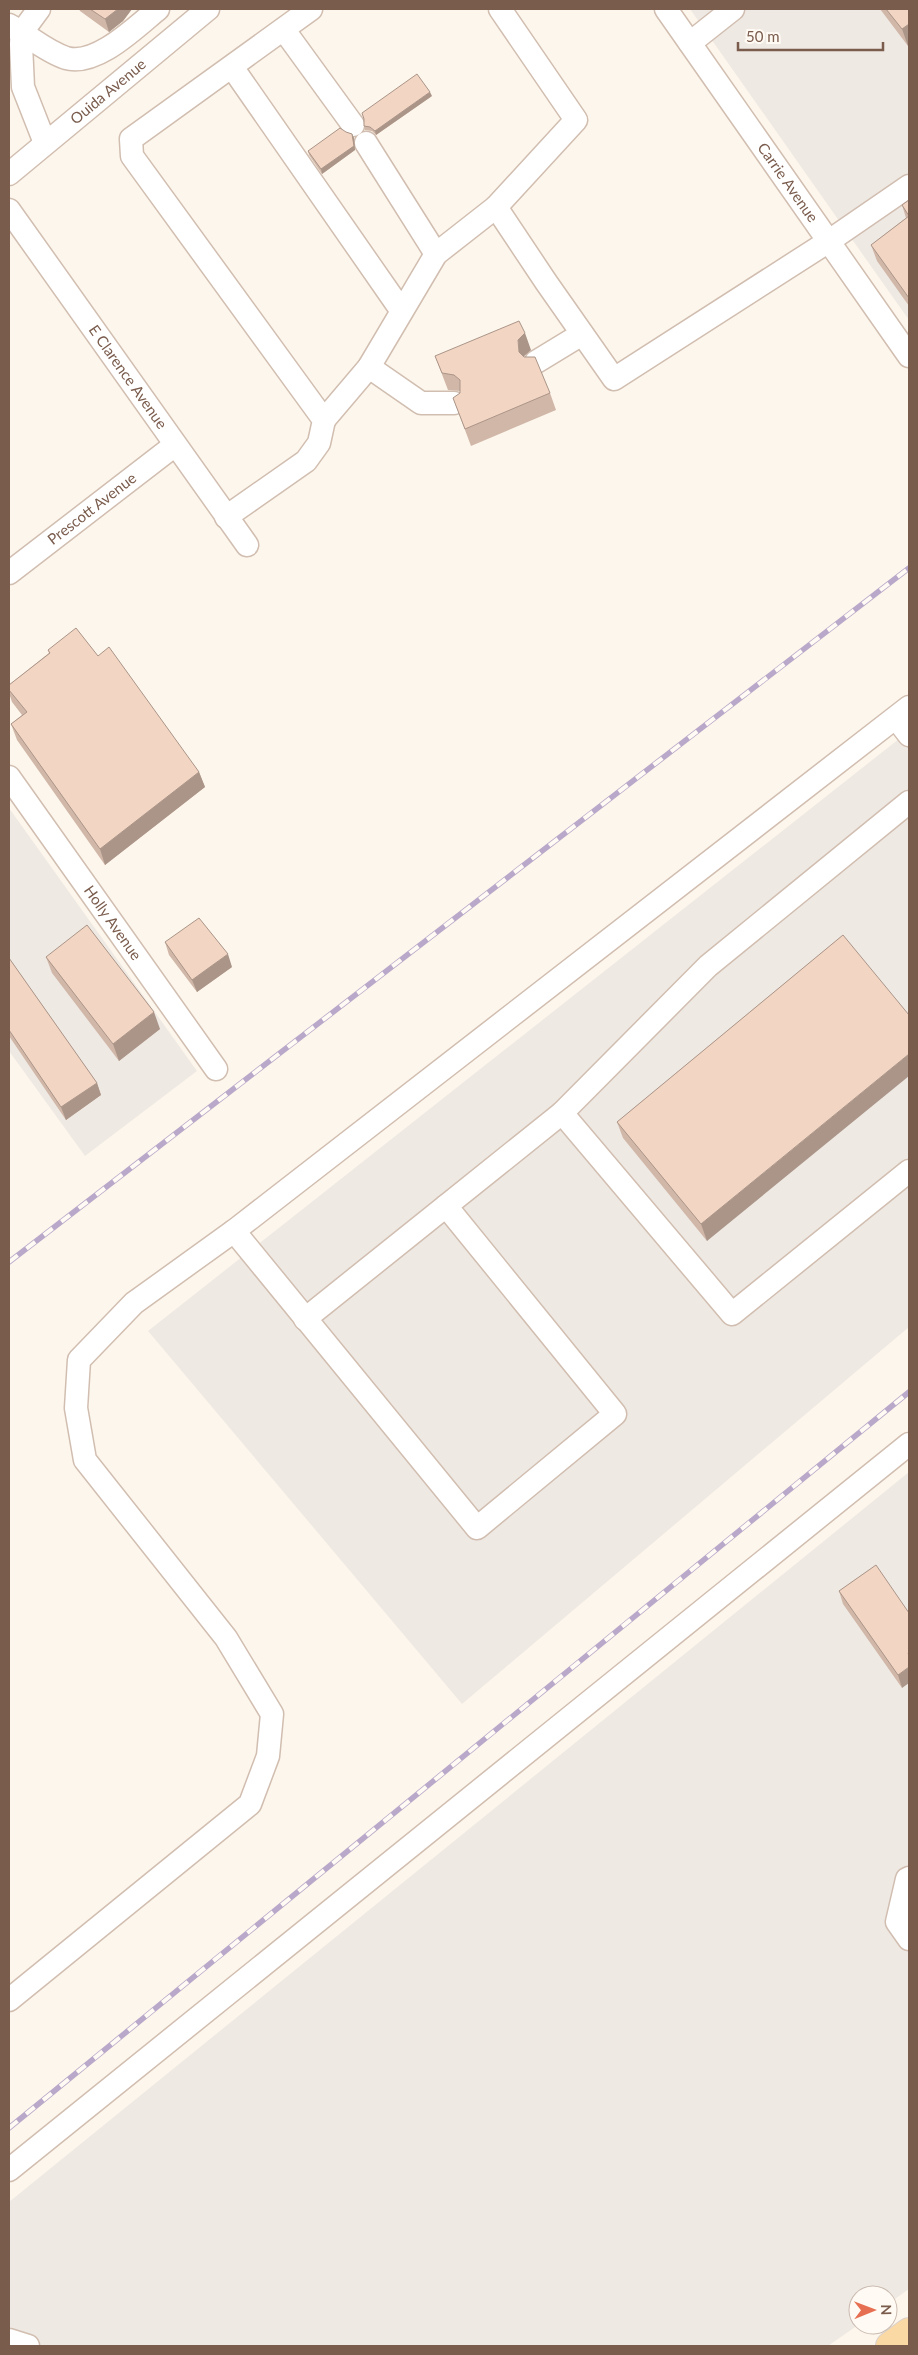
<svg xmlns="http://www.w3.org/2000/svg" width="918" height="2355" viewBox="0 0 918 2355" font-family="Lato,sans-serif">
<style>
.industrial{fill:#efe9e4}
.lines{fill:none;stroke-linecap:round;stroke-linejoin:round}
.minor-casing{stroke:#d1beb0;stroke-width:25}
.major-casing{stroke:#dad1cd;stroke-width:30}
.minor{stroke:#fff;stroke-width:22}
.major{stroke:#fbd9a5;stroke-width:28}
.rail-casing{stroke:#b9a8c9;stroke-width:5.5}
.rail{stroke:#fffaf3;stroke-width:4;stroke-dasharray:11;stroke-linecap:butt}
.wall{fill:#d1b7a8}
.shaded-wall{fill:#aa9588}
.building{fill:#f3d5c3;stroke:#aa9588}
.labels{text-anchor:middle;stroke-width:4;stroke-linejoin:round;paint-order:stroke}
.street-label{font-size:15px;fill:#7a5c4d;stroke:#fffaf3}
</style>
<rect width="100%" height="100%" fill="#fdf6ec"/>
<!-- industrial -->
<path class="industrial" d="M 690,9 L 909,9 L 909,320 L 868,262 Z
M 909,731 L 909,1327 L 462,1704 L 148,1331 Z
M 9,808 L 197,1071 L 85,1156 L 9,1051 Z
M 909,1472 L 909,2289 L 888,2304 L 888,2295 L 858,2295 L 858,2325 L 828,2346 L 9,2346 L 9,2202 Z"/>
<g class="lines">
<!-- minor casing -->
<g class="minor-casing">
<g id="minor">
<path d="M 39,9 L 22,32 L 21,44 L 23,87 L 45,143"/>
<path d="M 500,9 L 576,120 L 496,207 L 546,282 L 614,379 L 829,241 L 909,186"/>
<path id="s1" d="M 666,9 L 909,356"/>
<path d="M 9,25 C 28,35 45,51 66,58 C 96,67 136,27 158,9"/>
<path d="M 284,30 L 353,125"/>
<path d="M 690,43 L 733,9"/>
<path d="M 232,67 L 401,310"/>
<path d="M 366,143 L 436,254"/>
<path id="s2" d="M 9,174 L 208,9"/>
<path id="s3" d="M 9,210 L 247,545"/>
<path d="M 536,362 L 582,334"/>
<path d="M 369,367 L 421,403 L 454,403"/>
<path d="M 324,420 L 369,367 L 436,254 L 496,207"/>
<path d="M 226,517 L 306,461 L 319,443 L 324,420 L 132,156 L 131,139 L 311,9"/>
<path id="s4" d="M 9,573 L 175,445"/>
<path d="M 896,718 L 909,735"/>
<path id="s5" d="M 9,777 L 216,1069"/>
<path d="M 909,802 L 708,966 L 562,1113 L 732,1314 L 909,1171"/>
<path d="M 234,1231 L 477,1528 L 615,1414 L 446,1206 L 562,1113"/>
<path d="M 305,1319 L 446,1206"/>
<path d="M 909,1878 L 907,1879 L 897,1922 L 909,1939"/>
<path d="M 9,2000 L 250,1804 L 268,1756 L 272,1714 L 226,1638 L 85,1460 L 76,1408 L 79,1360 L 134,1303 L 234,1231 L 909,707"/>
<path d="M 9,2170 L 909,1444"/>
<path d="M 9,2340 L 28,2346"/>
</g>
</g>
<!-- major casing -->
<g class="major-casing">
<path id="major" d="M 890,2346 L 909,2332"/>
</g>
<!-- minor -->
<use href="#minor" class="minor"/>
<!-- major -->
<use href="#major" class="major"/>
<!-- rail casing -->
<g class="rail-casing">
<path id="rail" d="M 9,1262 L 909,568
M 9,2128 L 909,1392"/>
</g>
<!-- rail -->
<use href="#rail" class="rail"/>
</g>
<!-- wall -->
<path class="wall" d="M 79,9 L 132,9 L 123,21 L 109,32 L 80,11 Z
M 880,9 L 909,9 L 909,45 L 908,46 Z
M 432,96 L 376,135 L 372,131 L 365,130 L 364,126 Z
M 346,132 L 352,134 L 354,138 L 355,150 L 322,174 L 309,155 L 308,151 Z
M 909,200 L 909,306 L 877,261 L 871,245 L 906,218 L 902,205 Z
M 531,350 L 524,356 L 524,357 L 550,393 L 556,410 L 471,446 L 453,398 L 460,393 L 460,391 L 448,390 L 435,356 Z
M 48,650 L 98,656 L 199,772 L 205,787 L 105,865 L 17,740 L 11,724 L 22,715 L 12,702 L 9,693 L 9,685 L 49,653 Z
M 843,935 L 707,1241 L 623,1138 L 617,1122 Z
M 165,942 L 232,967 L 197,992 L 169,955 Z
M 46,957 L 160,1029 L 119,1061 L 52,973 Z
M 9,958 L 97,1083 L 101,1095 L 66,1120 L 9,1036 Z
M 876,1565 L 902,1688 L 843,1604 L 839,1591 Z"/>
<!-- shaded-wall -->
<path class="shaded-wall" d="M 118,9 L 132,9 L 123,21 L 109,32 L 105,19 Z
M 909,24 L 909,45 L 908,46 L 902,29 Z
M 430,92 L 432,96 L 376,135 L 375,131 Z
M 352,134 L 354,138 L 355,150 L 322,174 L 321,169 Z
M 525,333 L 531,350 L 524,356 L 525,368 L 519,352 L 518,340 Z
M 199,772 L 205,787 L 105,865 L 100,849 Z
M 228,954 L 232,967 L 197,992 L 192,980 Z
M 154,1012 L 160,1029 L 119,1061 L 113,1044 Z
M 909,1054 L 909,1076 L 707,1241 L 701,1224 Z
M 97,1083 L 101,1095 L 66,1120 L 61,1107 Z
M 909,1667 L 909,1683 L 902,1688 L 898,1675 Z"/>
<!-- building -->
<path class="building" d="M 90,9 L 118,9 L 105,19 Z
M 886,9 L 909,9 L 909,24 L 902,29 Z
M 417,74 L 430,92 L 375,131 L 370,127 L 364,126 L 364,119 L 362,113 Z
M 340,128 L 346,132 L 352,134 L 354,146 L 321,169 L 308,151 Z
M 909,200 L 909,216 L 902,205 Z
M 909,216 L 909,298 L 871,245 Z
M 519,321 L 525,333 L 518,340 L 519,352 L 524,357 L 535,357 L 550,393 L 465,429 L 453,398 L 460,393 L 460,380 L 454,375 L 442,373 L 435,356 Z
M 76,628 L 98,656 L 109,647 L 199,772 L 100,849 L 11,724 L 27,712 L 9,690 L 9,685 L 50,653 L 48,650 Z
M 199,918 L 228,954 L 192,980 L 165,942 Z
M 87,925 L 154,1012 L 113,1044 L 46,957 Z
M 843,935 L 909,1015 L 909,1054 L 701,1224 L 617,1122 Z
M 9,958 L 97,1083 L 61,1107 L 9,1030 Z
M 876,1565 L 909,1613 L 909,1652 L 908,1653 L 909,1655 L 909,1667 L 898,1675 L 839,1591 Z"/>
<g class="labels">
<!-- street labels -->
<g class="street-label">
<text dy="5" stroke="none"><textPath href="#s2" startOffset="129">Ouida Avenue</textPath></text>
<text dy="5" stroke="none"><textPath href="#s1" startOffset="212">Carrie Avenue</textPath></text>
<text dy="5" stroke="none"><textPath href="#s3" startOffset="205">E Clarence Avenue</textPath></text>
<text dy="5" stroke="none"><textPath href="#s4" startOffset="105">Prescott Avenue</textPath></text>
<text dy="5" stroke="none"><textPath href="#s5" startOffset="179">Holly Avenue</textPath></text>
</g>
</g>
<!-- border -->
<rect width="918" height="2355" fill="none" stroke="#7a5c4d" stroke-width="20"/>
<!-- north arrow -->
<g transform="translate(873 2310) rotate(89)"><circle r="24" fill="#fffaf3" stroke="#cabbb1"/>
<path d="M0-4L9 19L0 12L-9 19Z" fill="#e76f51"/>
<text y="-8" font-size="14" font-weight="bold" text-anchor="middle" fill="#7a5c4d">N</text>
</g>
<!-- scale -->
<path d="M738 42v8h145v-8" fill="none" stroke="#7a5c4d" stroke-width="2.5"/>
<text x="746" y="42" font-size="15" fill="#7a5c4d" stroke="#fffaf3" stroke-width="4" paint-order="stroke">50 m</text>
</svg>
